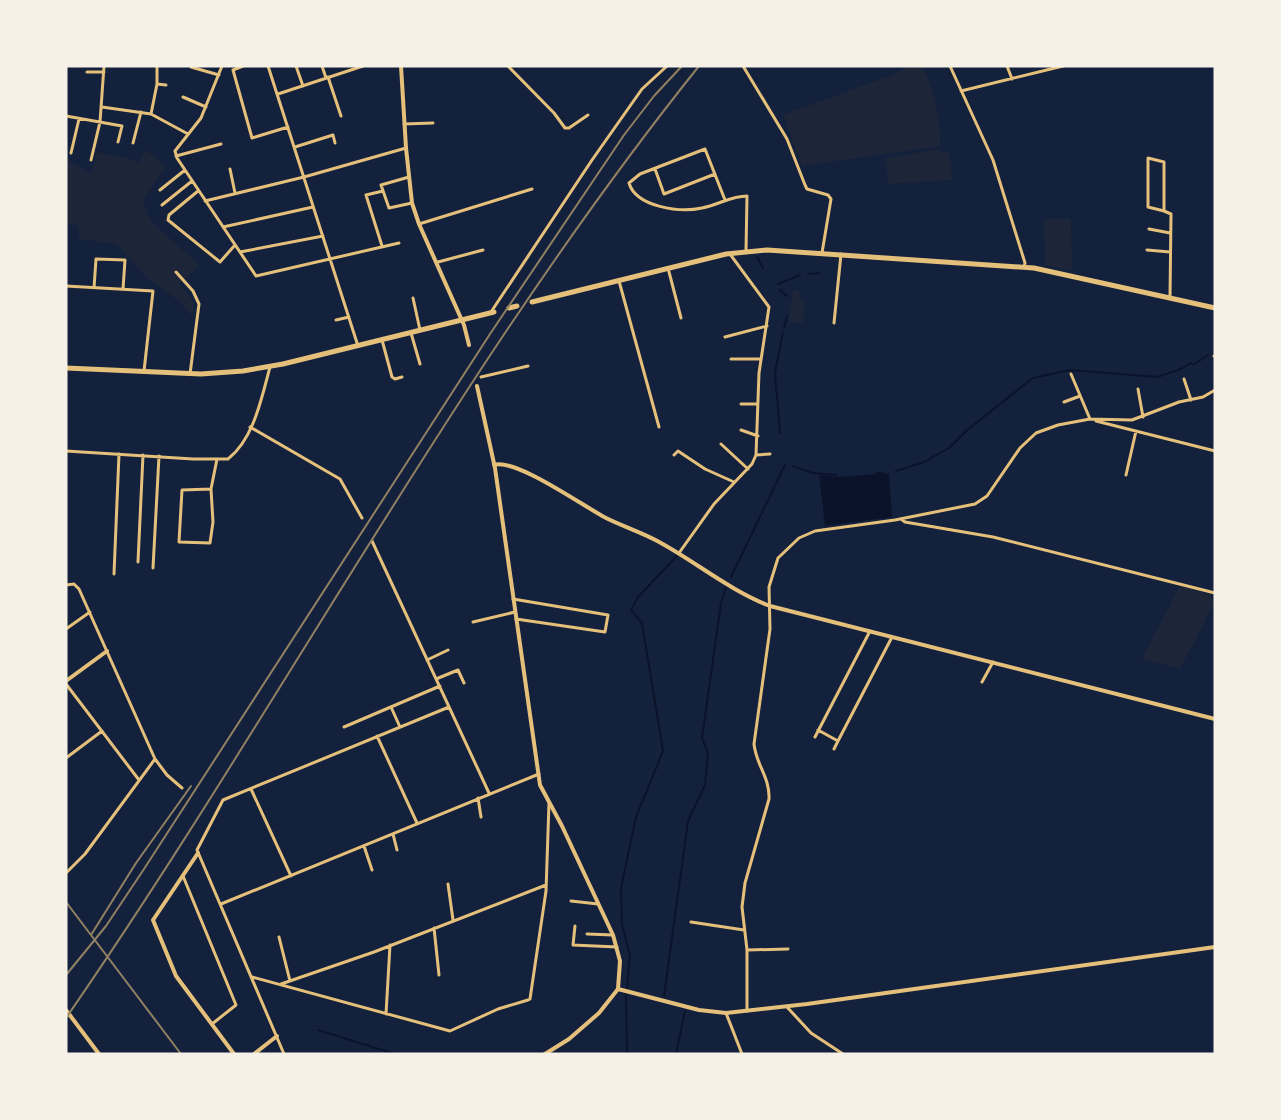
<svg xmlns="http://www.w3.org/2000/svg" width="1281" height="1120" viewBox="0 0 1281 1120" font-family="Barlow,sans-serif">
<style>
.green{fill:#1d2539}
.water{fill:#0b132b}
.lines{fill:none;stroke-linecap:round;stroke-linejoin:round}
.stream{stroke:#0b132b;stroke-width:2}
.minor{stroke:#e5c07b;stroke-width:3}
.tertiary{stroke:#e5c07b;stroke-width:4}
.trunk{stroke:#e5c07b;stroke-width:5}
.rail{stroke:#918062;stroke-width:2}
</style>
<rect width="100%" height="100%" fill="#14213d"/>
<!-- green -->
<path class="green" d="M 910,66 L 921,66 C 935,89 941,120 940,146 L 802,166 L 783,115 L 892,75 Z
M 938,149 L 939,153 L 949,152 L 952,180 L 888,184 L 886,158 Z
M 146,150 L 166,167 L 143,200 L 151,221 L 199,265 L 180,284 L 194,302 L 193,317 L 180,302 L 145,276 L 117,244 L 79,239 L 79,226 L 66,223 L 66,159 L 91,174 L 96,152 L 128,158 L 139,163 Z
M 1044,219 L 1071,219 L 1072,271 L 1045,265 Z
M 793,290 L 800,291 L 799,299 L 805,300 L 803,323 L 789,322 Z
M 1180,586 L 1215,596 L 1215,602 L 1180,669 L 1142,659 Z"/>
<!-- water -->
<path class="water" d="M 889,473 L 892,517 L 825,526 L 819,475 L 837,477 Z"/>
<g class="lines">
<!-- stream -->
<path class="stream" d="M 757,257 L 763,268
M 808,274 L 820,273
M 778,284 L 800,275
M 780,290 L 787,296
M 784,328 L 787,316
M 780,433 L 775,373 L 783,332
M 793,466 L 813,473 L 837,475
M 896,471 L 924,462 L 949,448 L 967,430 L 1033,378 L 1070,370 L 1157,377 L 1181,369 L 1191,363 L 1193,365 L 1208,355
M 876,473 L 882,473
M 731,577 L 785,465
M 627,988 L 630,955 L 622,925 L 621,888 L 636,817 L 663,751 L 642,623 L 631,610 L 638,597 L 677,556
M 626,995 L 627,1054
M 664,996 L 688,821 L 705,785 L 708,753 L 702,738 L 721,603 L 726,587
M 318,1030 L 395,1054
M 676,1054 L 685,1011"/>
<!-- minor -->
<path class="minor" d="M 222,66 L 201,118 L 175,151 L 177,158 L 256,276 L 399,243
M 243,66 L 233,70 L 252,138 L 288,127
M 268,66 L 358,346
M 296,66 L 303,86
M 322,66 L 326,78
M 508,66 L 554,113 L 565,128 L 569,128 L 588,115
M 743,66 L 787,139 L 805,185 L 807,189 L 828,195 L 831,199 L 822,253
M 950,66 L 993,160 L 1025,263 L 1024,267
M 1007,66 L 1012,79
M 191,67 L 219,75
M 87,72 L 104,72
M 328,77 L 341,116
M 157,84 L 166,85
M 961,91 L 1063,66
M 278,94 L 363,66
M 183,97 L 206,107
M 102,107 L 151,114 L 188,134
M 151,114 L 157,84 L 157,66
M 66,116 L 122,126 L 118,142
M 404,124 L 433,123
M 133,143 L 141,112
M 295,147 L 333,135 L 335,143
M 71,153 L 79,119
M 176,156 L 221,144
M 91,160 L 100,122 L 104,66
M 230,169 L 235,193
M 655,169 L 664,194 L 715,174
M 409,177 L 381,185 L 389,208 L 412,203
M 160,190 L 185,170
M 198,191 L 169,215 L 168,220 L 220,262 L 235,245
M 725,200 L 705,149 L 640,174 L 629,183 C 636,207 680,213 702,208 C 718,205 731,196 747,196 L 746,251
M 205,201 L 304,177 L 406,148
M 162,205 L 192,181
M 1164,211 L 1148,207 L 1148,158 L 1164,162 L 1164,211 L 1171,214 L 1170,298
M 419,224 L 532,189
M 223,227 L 313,207
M 1149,229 L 1170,233
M 382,246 L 366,195 L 383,191
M 1147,250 L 1170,252
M 240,252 L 323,236
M 438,262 L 483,250
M 668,268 L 681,318
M 176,272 L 193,291 L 199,304 L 190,374
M 619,281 L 659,427
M 66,286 L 153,291 L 144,371
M 94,288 L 96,259 L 125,260 L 123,289
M 413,298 L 420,330
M 491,312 L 592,160 L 642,89 L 667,66
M 336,320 L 349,317
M 834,323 L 841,254
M 411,333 L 420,364
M 725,337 L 767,326
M 382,340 L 392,377 L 395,379 L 402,377
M 1214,356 L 1215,357
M 731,359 L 761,359
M 1071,374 L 1090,419
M 481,377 L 528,366
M 1184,379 L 1191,400
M 1138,389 L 1143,417
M 1064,402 L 1080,396
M 741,404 L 758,404
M 1096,421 L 1215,451
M 250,427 L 340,479 L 362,518
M 741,430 L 758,436
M 721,444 L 748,469
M 66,451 L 193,459 L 228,459 C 254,439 262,396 270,367
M 674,455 L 678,451 L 705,469 L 734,482
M 756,455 L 770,454
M 1126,475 L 1136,431
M 211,489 L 182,490 L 179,542 L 210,543 L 213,522 L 211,489 L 217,459
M 901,519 L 905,522 L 993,537 L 1215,593
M 372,541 L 489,793
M 679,553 L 714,504 L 752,464 L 756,455 L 759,373 L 769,307 L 730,254
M 138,562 L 143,455
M 153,568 L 159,456
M 114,574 L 119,454
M 66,585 L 74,584 L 79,589 L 155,759 L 167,775 L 182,788
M 513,599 L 608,615 L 605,632 L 516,619
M 473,622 L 515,612
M 66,629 L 90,612
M 427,660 L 448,650
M 436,679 L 458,670 L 464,683
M 982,682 L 993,662
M 66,684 L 139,780
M 391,707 L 400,727
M 344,727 L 440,686
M 818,730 L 838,741 L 892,637
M 377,736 L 417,823
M 815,737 L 870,631
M 834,749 L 838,741
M 66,758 L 102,731
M 251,789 L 291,876
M 478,798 L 481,817
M 393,834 L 397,850
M 364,846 L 372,870
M 66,873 L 85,854 L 155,759
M 183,876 L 236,1005 L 212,1024
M 448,884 L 453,920
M 571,901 L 598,904
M 221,904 L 539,774
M 691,922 L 744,930
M 575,926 L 573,945 L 617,947
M 434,928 L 439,975
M 587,934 L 613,935
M 279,937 L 290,981
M 747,950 L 788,949
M 252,977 L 450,1031 L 498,1009 L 528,1000 L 530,999 L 546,891 L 549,803
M 281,984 L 374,952 L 546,885
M 787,1007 L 811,1033 L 843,1054
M 747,1011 L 747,950 L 742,907 L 745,883 L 769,799 C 770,777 756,765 754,744 L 770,629 L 769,587 L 778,558 L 799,538 L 815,531 L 895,520 L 975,504 L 987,496 L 1020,448 L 1036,433 L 1058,425 L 1090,419 L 1132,420 L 1179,402 L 1203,397 L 1215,390
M 726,1013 L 742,1054
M 386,1014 L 390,945
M 284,1054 L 197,850 L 223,800 L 449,707"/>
<!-- tertiary -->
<path class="tertiary" d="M 401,66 L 406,148 L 412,203 L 419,224 L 464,325 L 469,345
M 477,386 L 495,468 L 540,785 L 562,826 L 613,935 L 620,961 L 618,989 L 599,1013 L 569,1039 L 545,1054
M 494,465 C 516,458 583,506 606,518 C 624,527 644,533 661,543 C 697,563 731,591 770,606 L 1215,719
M 66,681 L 107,651
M 198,853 L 153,920 L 176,976 L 234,1054
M 618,989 L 699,1010 L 726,1013 L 807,1004 L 1215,947
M 66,1010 L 99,1054
M 254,1054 L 277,1036"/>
<!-- trunk -->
<path class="trunk" d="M 532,302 L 726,254 L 767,250 L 1034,268 L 1215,308
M 509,308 L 517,306
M 66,368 L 201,374 L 243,371 L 283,364 L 494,312"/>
<!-- rail -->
<path class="rail" d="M 66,902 L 181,1054
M 91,935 L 136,863 L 191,786
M 66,975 L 106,926 L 144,869 L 490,334 L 624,135 L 654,96 L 682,66
M 66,1018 C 282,705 460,364 699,66"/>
</g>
<!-- border -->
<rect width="1281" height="1120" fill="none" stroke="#f6f1e7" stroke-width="135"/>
</svg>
